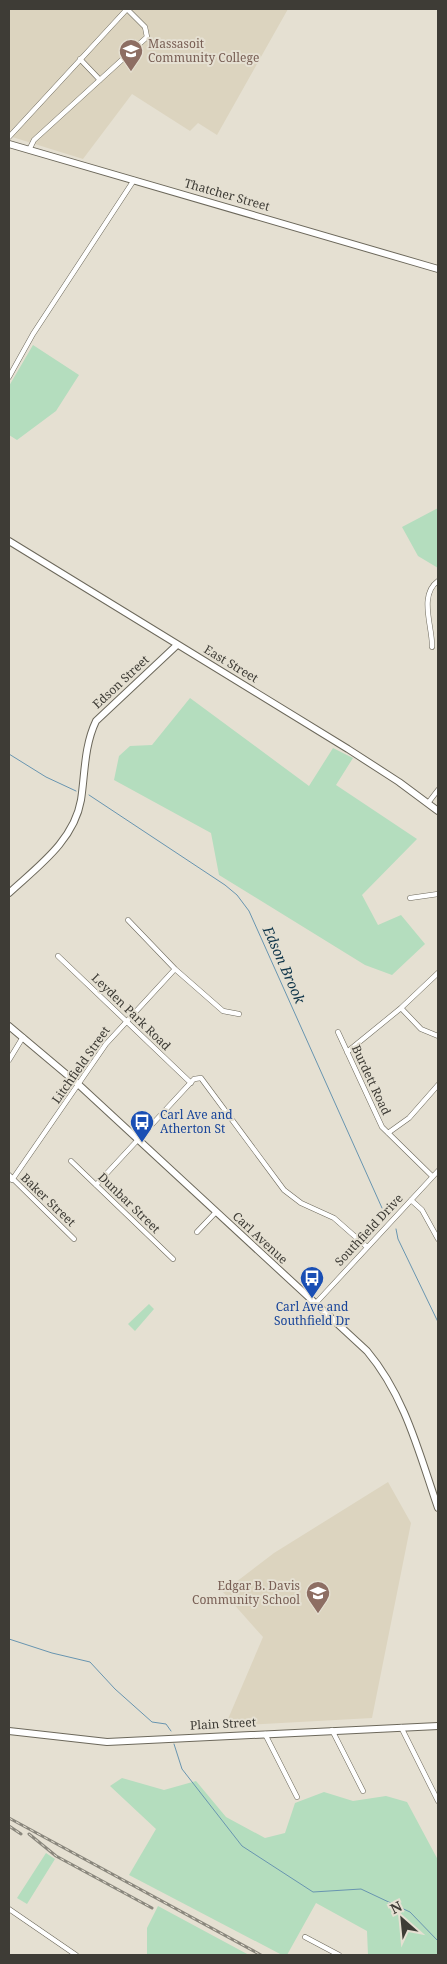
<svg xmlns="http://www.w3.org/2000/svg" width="447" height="1964" viewBox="0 0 447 1964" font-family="'Noto Serif',serif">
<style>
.built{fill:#dcd4bf}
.green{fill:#b4ddbe}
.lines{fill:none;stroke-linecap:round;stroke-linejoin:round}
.stream{stroke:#6895b0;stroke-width:1}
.street-casing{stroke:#6c685b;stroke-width:5.5}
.secondary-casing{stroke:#6c685b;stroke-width:8}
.street{stroke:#fff;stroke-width:4.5}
.secondary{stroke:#fff;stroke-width:6}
.rail-casing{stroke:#8a877d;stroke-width:3}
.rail{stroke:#e5e0d2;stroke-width:1;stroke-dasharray:4;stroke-linecap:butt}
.labels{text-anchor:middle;stroke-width:4;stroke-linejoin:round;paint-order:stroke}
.education-label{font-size:12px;fill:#785e54;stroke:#e5e0d2;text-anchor:start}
.street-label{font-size:12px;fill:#3e3c36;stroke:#e5e0d2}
.transit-label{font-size:12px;fill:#164399;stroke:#e5e0d2;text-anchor:start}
.water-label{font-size:14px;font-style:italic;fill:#0d3348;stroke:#e5e0d2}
</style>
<rect width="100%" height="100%" fill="#e5e0d2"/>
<!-- built -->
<path class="built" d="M 9,9 L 288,9 L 217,135 L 198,123 L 190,131 L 132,94 L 83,159 L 9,136 Z
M 388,1482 L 411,1523 L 372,1718 L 225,1726 L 263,1637 L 223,1592 L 274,1553 Z"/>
<!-- green -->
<path class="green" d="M 33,345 L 79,375 L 56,411 L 17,440 L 9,435 L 9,386 Z
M 438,508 L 438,568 L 418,556 L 402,527 Z
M 190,698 L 309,786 L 333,748 L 353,758 L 336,785 L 417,839 L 362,895 L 378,925 L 401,915 L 425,944 L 392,975 L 365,965 L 219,875 L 211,833 L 114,780 L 119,756 L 130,746 L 152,745 Z
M 149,1304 L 154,1309 L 135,1331 L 128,1324 Z
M 122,1778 L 164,1790 L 196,1781 L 226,1817 L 265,1838 L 285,1833 L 295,1803 L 324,1792 L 353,1801 L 386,1796 L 407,1802 L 438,1860 L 438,1955 L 368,1955 L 367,1931 L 316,1903 L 287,1955 L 282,1955 L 129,1875 L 156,1829 L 110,1786 Z
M 46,1853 L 55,1859 L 27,1904 L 17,1898 Z
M 158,1906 L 249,1955 L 147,1955 L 147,1928 Z"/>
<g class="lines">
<!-- stream -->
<path class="stream" d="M 9,754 L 46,777 L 76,791
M 89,795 L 225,885 L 237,895 L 249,911 L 382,1208
M 396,1229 L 398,1239 L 438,1322
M 9,1639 L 52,1653 L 90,1662 L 115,1689 L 152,1722 L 166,1724 L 171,1731
M 174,1744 L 182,1769 L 242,1846 L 313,1892 L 361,1889 L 410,1912 L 438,1941"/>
<!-- street casing -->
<g class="street-casing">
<path id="street" d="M 80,59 L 100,80
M 9,137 L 127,9
M 29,150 L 34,140 L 147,37 L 145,27 L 127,9
M 9,377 L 33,334 L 134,180
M 432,647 C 433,628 418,595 438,581
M 428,803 L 438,790
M 410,898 L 438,894
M 128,920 L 175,969 L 223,1011 L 239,1014
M 58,956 L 191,1083
M 401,1008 L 421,1029 L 438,1036
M 338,1032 L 382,1127 L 432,1176
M 347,1052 L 401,1008 L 438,973
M 9,1060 L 23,1037
M 388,1133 L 409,1118 L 438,1085
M 71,1161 L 173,1259
M 9,1175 L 74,1239
M 12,1180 L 106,1044 L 175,969
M 96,1185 L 194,1079 L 201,1078 L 284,1190 L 301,1203 L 334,1218 L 367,1247
M 411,1200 L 422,1210 L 438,1239
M 197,1232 L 216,1212
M 315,1304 L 438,1171
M 401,1727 L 438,1801
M 332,1730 L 363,1791
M 265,1734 L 297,1797
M 9,1909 L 76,1955
M 305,1937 L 339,1955"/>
</g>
<!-- secondary casing -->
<g class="secondary-casing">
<path id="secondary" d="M 9,144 L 438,269
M 9,541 L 348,749 L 399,782 L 438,811
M 9,893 C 37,867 74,841 81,800 C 85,774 84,746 96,721 L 177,645
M 9,1026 L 78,1084 L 367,1351 C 405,1396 419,1453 438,1508
M 9,1731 L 107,1742 L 438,1726"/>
</g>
<!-- street -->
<use href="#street" class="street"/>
<!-- secondary -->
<use href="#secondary" class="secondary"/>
<!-- rail casing -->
<g class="rail-casing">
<path id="rail" d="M 9,1818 L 261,1955
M 9,1826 L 21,1834
M 29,1834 L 56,1856 L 152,1908"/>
</g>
<!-- rail -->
<use href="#rail" class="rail"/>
</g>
<!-- icons -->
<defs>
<g id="university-pin" transform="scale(1.25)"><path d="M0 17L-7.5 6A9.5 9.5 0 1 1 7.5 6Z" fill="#8d6e63" stroke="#e5e0d2"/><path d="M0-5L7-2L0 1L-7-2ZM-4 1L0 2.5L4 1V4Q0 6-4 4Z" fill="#fff"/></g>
<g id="bus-pin" transform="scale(1.25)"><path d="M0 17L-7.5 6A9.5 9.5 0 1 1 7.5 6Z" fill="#1a4fb4" stroke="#e5e0d2"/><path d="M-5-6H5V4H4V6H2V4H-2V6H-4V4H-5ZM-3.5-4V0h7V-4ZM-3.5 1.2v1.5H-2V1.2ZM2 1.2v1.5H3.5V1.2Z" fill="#fff"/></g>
<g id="school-pin" transform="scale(1.25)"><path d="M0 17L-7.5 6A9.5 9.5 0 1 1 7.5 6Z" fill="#8d6e63" stroke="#e5e0d2"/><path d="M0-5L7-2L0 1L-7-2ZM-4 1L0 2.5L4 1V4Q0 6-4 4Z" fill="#fff"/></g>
</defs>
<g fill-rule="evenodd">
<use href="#university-pin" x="131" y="51"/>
<use href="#bus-pin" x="142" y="1122"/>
<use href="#bus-pin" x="312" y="1278"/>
<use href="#school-pin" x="318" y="1593"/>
</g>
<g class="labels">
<!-- education labels -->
<g class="education-label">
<text x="148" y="48">Massasoit<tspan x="148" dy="14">Community College</tspan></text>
<text x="300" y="1590" text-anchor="end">Edgar B. Davis<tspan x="300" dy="14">Community School</tspan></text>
</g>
<!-- street labels -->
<g class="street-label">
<text transform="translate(227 195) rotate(16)" y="4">Thatcher Street</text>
<text transform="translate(231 664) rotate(31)" y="4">East Street</text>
<text transform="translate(121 682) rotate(-43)" y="4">Edson Street</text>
<text transform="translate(131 1012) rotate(44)" y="4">Leyden Park Road</text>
<text transform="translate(81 1065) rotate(-55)" y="4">Litchfield Street</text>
<text transform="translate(371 1080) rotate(65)" y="4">Burdett Road</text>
<text transform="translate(48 1200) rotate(44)" y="4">Baker Street</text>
<text transform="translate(129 1203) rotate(44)" y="4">Dunbar Street</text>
<text transform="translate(369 1230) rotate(-47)" y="4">Southfield Drive</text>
<text transform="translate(260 1238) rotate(43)" y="4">Carl Avenue</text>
<text transform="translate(223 1724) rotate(-3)" y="4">Plain Street</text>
</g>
<!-- transit labels -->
<g class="transit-label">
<text x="160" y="1119">Carl Ave and<tspan x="160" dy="14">Atherton St</tspan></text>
<text x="312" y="1311" text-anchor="middle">Carl Ave and<tspan x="312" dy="14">Southfield Dr</tspan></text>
</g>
<!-- water labels -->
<g class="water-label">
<text transform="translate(284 965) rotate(66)" y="5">Edson Brook</text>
</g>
</g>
<!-- border -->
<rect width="447" height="1964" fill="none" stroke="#3e3c36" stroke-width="20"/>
<!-- north arrow -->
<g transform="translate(402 1919) rotate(333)" stroke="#e5e0d2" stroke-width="4" paint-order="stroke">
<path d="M0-4L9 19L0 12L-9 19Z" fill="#3e3c36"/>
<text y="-8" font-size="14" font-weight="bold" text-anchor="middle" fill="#3e3c36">N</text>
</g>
</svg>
